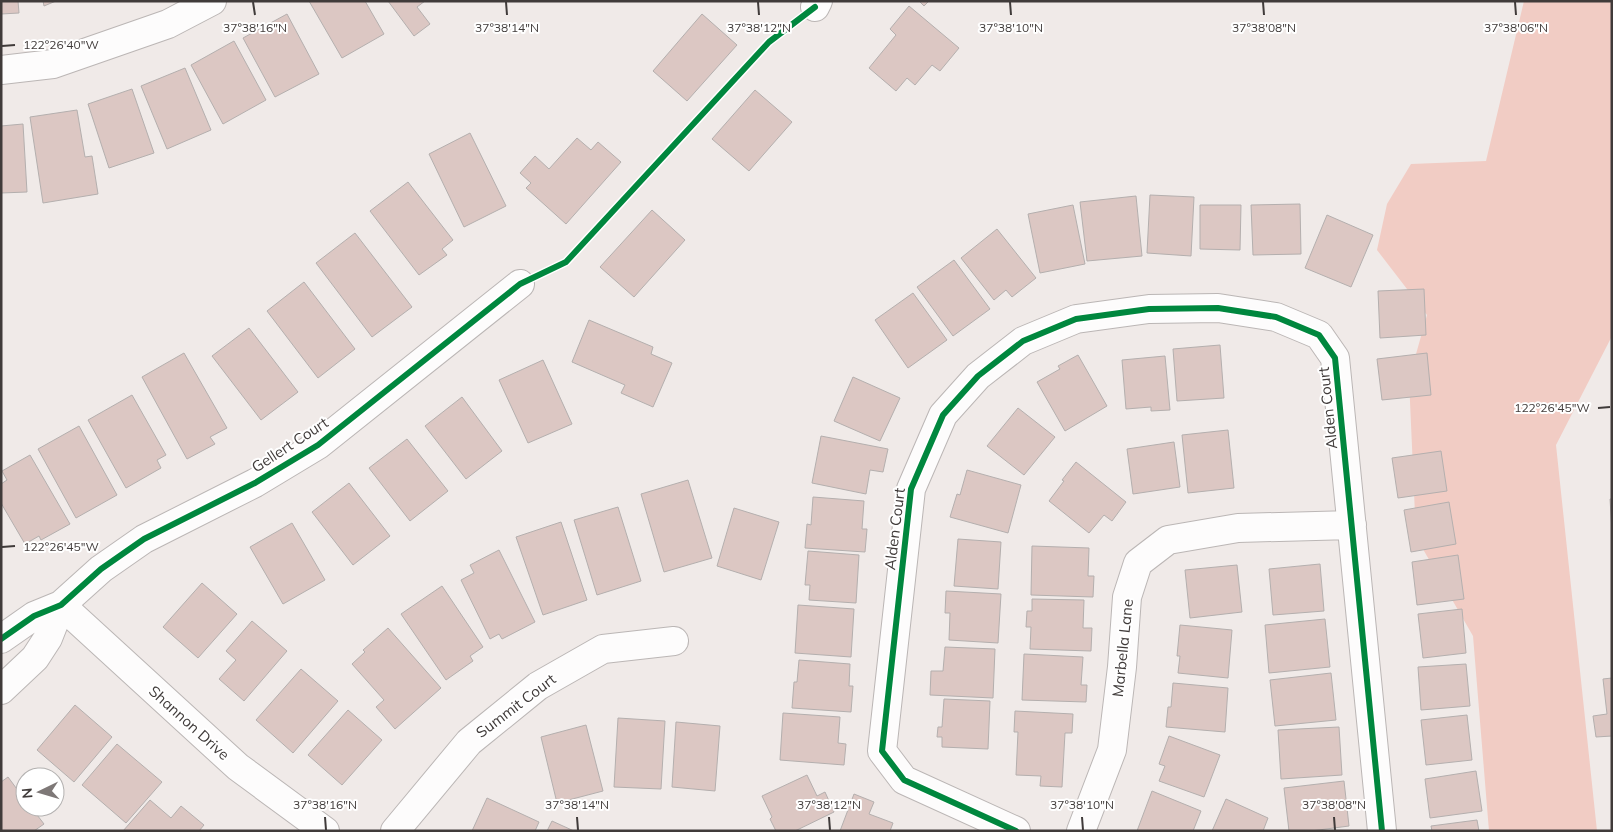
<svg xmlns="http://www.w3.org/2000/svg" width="1613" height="832" viewBox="0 0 1613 832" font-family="Mulish,sans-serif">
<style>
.green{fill:#f1ccc4}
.building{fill:#dcc7c3;stroke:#b4afae}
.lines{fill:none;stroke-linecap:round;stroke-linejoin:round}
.minor-casing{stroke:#bbb6b5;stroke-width:30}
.minor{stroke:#fdfcfc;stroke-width:28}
.cycleway-casing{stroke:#fff;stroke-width:9}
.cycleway{stroke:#00873e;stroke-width:6}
.ticks{fill:none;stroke:#403b3a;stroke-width:2}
.labels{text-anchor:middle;stroke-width:4;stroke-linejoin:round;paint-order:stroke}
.street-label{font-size:15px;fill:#403b3a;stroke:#fff}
.ticks-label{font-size:12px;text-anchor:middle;fill:#403b3a;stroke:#fff;stroke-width:4;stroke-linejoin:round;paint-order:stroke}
</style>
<rect width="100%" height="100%" fill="#f0eae8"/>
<!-- green -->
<path class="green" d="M 1524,1 L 1612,1 L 1612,336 L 1556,445 L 1597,831 L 1489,831 L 1473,636 L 1416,537 L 1409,379 L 1427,315 L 1377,250 L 1387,204 L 1411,164 L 1486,161 Z"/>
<!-- building -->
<path class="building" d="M 1,1 L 18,1 L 19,13 L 1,14 Z
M 43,1 L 56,1 L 44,6 Z
M 309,1 L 365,1 L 384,34 L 342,58 Z
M 388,1 L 425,1 L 417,7 L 430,24 L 414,36 Z
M 919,1 L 929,1 L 924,6 Z
M 909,6 L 959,48 L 940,71 L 932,65 L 915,85 L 907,78 L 896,91 L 869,68 L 896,35 L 890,29 Z
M 287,14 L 319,74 L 275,97 L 243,38 Z
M 702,14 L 737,45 L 687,101 L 653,71 Z
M 234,41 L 266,100 L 223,124 L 191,65 Z
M 185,68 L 211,130 L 167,149 L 141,86 Z
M 132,89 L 154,153 L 109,168 L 88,104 Z
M 755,90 L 792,122 L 749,171 L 712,139 Z
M 77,110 L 85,157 L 92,156 L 98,194 L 43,203 L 30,117 Z
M 23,124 L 27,192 L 1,193 L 1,126 Z
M 470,133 L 506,206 L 464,227 L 429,154 Z
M 577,138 L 591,150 L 598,142 L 621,162 L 566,224 L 526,188 L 531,183 L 520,173 L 535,156 L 549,169 Z
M 408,182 L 453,240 L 442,249 L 447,255 L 419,275 L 370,211 Z
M 1150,195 L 1194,197 L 1191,256 L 1147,253 Z
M 1136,196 L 1142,256 L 1087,261 L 1080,202 Z
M 1300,204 L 1301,254 L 1253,255 L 1251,205 Z
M 1073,205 L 1085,264 L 1040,273 L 1028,214 Z
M 1200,205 L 1241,205 L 1240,250 L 1200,249 Z
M 652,210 L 685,240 L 634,297 L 600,267 Z
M 1327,215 L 1373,235 L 1351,287 L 1305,268 Z
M 997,229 L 1036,278 L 1012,297 L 1006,290 L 994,300 L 961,258 Z
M 355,233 L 412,307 L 372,337 L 316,263 Z
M 954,260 L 990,309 L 953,336 L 917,287 Z
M 304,282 L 355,349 L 318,378 L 267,311 Z
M 1424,289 L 1426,335 L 1380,338 L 1378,291 Z
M 913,293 L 947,340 L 908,368 L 875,320 Z
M 589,320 L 653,347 L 651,354 L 672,363 L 653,407 L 621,393 L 625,385 L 572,362 Z
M 249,328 L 298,392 L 261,420 L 212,356 Z
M 1220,345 L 1224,398 L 1177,401 L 1173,349 Z
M 184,353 L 227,428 L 210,437 L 215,444 L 187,459 L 142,377 Z
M 1427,353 L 1431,395 L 1382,400 L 1377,359 Z
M 1078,355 L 1107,406 L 1065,431 L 1037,382 L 1060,369 L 1058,366 Z
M 1165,356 L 1170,410 L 1151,411 L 1151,407 L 1126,409 L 1122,360 Z
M 543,360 L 572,424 L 528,443 L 499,380 Z
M 853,377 L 900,398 L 880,441 L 834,421 Z
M 132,395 L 166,455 L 157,460 L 161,468 L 126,488 L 88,420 Z
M 462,397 L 502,451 L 466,479 L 425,426 Z
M 1018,408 L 1055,437 L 1024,475 L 987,446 Z
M 79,426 L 117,495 L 76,518 L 38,449 Z
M 1228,430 L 1234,488 L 1188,493 L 1182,435 Z
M 821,436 L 888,449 L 883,472 L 870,470 L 866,494 L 812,483 Z
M 407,439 L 448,491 L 410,521 L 369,468 Z
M 1174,442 L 1180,487 L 1133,494 L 1127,449 Z
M 1441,451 L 1447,491 L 1398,498 L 1392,458 Z
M 30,455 L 70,524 L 41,540 L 39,536 L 25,544 L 1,503 L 1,484 L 7,480 L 2,471 Z
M 1076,462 L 1126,502 L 1112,521 L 1104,515 L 1089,533 L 1049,501 L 1064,481 L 1062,480 Z
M 967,470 L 1021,485 L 1008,533 L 950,517 L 957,494 L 960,495 Z
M 688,480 L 712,558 L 664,572 L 641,494 Z
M 349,483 L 390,536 L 353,565 L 312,512 Z
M 813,497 L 864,501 L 862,529 L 867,529 L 865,552 L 805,548 L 807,524 L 811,525 Z
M 1610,499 L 1612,499 L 1612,531 Z
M 1449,502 L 1456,544 L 1411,552 L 1404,510 Z
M 618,507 L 641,581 L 597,595 L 574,520 Z
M 734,508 L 779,522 L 761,580 L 717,566 Z
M 561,522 L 587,600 L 543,615 L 516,537 Z
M 292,523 L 325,580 L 283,604 L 250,547 Z
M 958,539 L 1001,542 L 998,589 L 954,586 Z
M 1032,546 L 1089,548 L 1088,576 L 1094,576 L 1093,597 L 1031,595 Z
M 499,550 L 535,622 L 502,639 L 499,634 L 490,639 L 461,580 L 474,573 L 470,565 Z
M 808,551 L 859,555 L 856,603 L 809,600 L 810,585 L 805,585 Z
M 1458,555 L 1464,599 L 1417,605 L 1412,562 Z
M 1320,564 L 1324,611 L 1273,615 L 1269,569 Z
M 1237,565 L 1242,612 L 1190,618 L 1185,570 Z
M 202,583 L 237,614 L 198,658 L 163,627 Z
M 442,586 L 483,647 L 470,656 L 473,661 L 446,680 L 401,614 Z
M 946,591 L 1001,594 L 998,643 L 949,640 L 950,613 L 945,613 Z
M 1032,599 L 1084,600 L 1083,628 L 1092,628 L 1091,651 L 1030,649 L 1031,627 L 1026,627 L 1027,611 L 1032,611 Z
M 798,605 L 854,609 L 851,657 L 795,653 Z
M 1462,609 L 1466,653 L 1423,658 L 1418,614 Z
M 1325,619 L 1330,667 L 1269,673 L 1265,625 Z
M 252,621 L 287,651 L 244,701 L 219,679 L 236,660 L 226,651 Z
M 1180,625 L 1232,630 L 1228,678 L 1178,673 L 1180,656 L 1177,656 Z
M 388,628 L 441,688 L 395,729 L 376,707 L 384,700 L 352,664 L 365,652 L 363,650 Z
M 945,647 L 995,649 L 993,698 L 930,695 L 931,671 L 943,671 Z
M 1024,654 L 1083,657 L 1081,685 L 1087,685 L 1086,702 L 1022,700 Z
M 799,660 L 850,664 L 849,686 L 853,686 L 851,712 L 792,708 L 794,682 L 797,682 Z
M 1466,664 L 1470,706 L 1421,710 L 1418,667 Z
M 301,669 L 338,701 L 293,753 L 256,720 Z
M 1331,673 L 1336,720 L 1275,726 L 1270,680 Z
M 1612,678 L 1612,736 L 1596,737 L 1593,716 L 1607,714 L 1603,679 Z
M 1173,683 L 1228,688 L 1225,732 L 1166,727 L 1168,707 L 1171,707 Z
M 944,699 L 990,701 L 988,749 L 942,747 L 942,737 L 937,737 L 938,727 L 942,727 Z
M 75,705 L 112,737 L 74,782 L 37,750 Z
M 348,710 L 382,740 L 342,785 L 308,755 Z
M 1015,711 L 1073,714 L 1072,733 L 1065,733 L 1062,787 L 1040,786 L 1041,776 L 1016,775 L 1018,732 L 1014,732 Z
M 783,713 L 840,717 L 838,743 L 846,744 L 844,765 L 780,760 Z
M 1467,715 L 1472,760 L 1426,765 L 1421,720 Z
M 618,718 L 665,721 L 661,789 L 614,787 Z
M 676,722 L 720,726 L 715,791 L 672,787 Z
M 586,725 L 603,791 L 557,803 L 541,737 Z
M 1339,727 L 1342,775 L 1281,779 L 1278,730 Z
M 1169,736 L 1220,755 L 1204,797 L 1159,781 L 1165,766 L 1159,764 Z
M 117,744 L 162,782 L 126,823 L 82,785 Z
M 1476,771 L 1482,811 L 1430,818 L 1425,779 Z
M 807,775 L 817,796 L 825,792 L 834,812 L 795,831 L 776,831 L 770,819 L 772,817 L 762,796 Z
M 8,777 L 25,800 L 25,807 L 31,807 L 44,824 L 34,831 L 1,831 L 1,782 Z
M 1344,781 L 1349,826 L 1311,831 L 1289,831 L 1284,788 Z
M 1152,791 L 1201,811 L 1193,831 L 1137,831 Z
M 854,794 L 874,802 L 869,814 L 893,823 L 890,831 L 840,831 Z
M 487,798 L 539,822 L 535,831 L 472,831 Z
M 1226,799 L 1268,818 L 1263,831 L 1212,831 Z
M 150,800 L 171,818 L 181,806 L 204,825 L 199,831 L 123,831 Z
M 1477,820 L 1479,831 L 1432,831 L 1431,826 Z
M 552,821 L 574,831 L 547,831 Z"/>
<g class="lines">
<!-- minor casing -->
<g class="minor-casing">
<path id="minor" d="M 815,7 L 818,1
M 1,70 L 53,64 L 168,24 L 212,1
M 61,605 L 238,767 L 325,831
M 1,639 L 34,616 L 61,605 L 101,569 L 144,539 L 255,483 L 318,445 L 520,284
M 1,690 L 35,658 L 48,638 L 61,605
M 395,831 L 469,742 L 538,686 L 603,649 L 674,641
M 1016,831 L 904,780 L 882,751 L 911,489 L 943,415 L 978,376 L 1023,341 L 1076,319 L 1149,309 L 1218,308 L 1276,317 L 1319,335 L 1335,358 L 1382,831
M 1081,831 L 1112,750 L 1122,667 L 1127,597 L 1138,563 L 1168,540 L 1238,528 L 1352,525"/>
</g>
<!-- minor -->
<use href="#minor" class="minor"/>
<!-- cycleway casing -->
<g class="cycleway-casing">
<path id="cycleway" d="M 1,639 L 34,616 L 61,605 L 101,569 L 144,539 L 255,483 L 318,445 L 520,284 L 566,262 L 769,42 L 815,7
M 1016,831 L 904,780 L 882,751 L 911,489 L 943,415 L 978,376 L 1023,341 L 1076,319 L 1149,309 L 1218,308 L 1276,317 L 1319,335 L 1335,358 L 1382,831"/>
</g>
<!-- cycleway -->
<use href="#cycleway" class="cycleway"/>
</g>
<!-- ticks -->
<path class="ticks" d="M 253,2 L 255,15M 506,2 L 507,15M 758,2 L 759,15M 1010,2 L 1011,15M 1263,2 L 1264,15M 1515,2 L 1516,15M 2,46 L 15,45M 1598,408 L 1610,407M 2,547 L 15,546M 325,817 L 326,830M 577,817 L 578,830M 829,817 L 830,830M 1082,817 L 1083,830M 1334,817 L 1335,830"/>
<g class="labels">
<!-- street labels -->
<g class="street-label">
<text transform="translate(1328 408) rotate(-96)" y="5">Alden Court</text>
<text transform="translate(290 445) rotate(-33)" y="5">Gellert Court</text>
<text transform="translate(895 529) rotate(-83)" y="5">Alden Court</text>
<text transform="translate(1123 648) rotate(-84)" y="5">Marbella Lane</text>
<text transform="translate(516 706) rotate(-37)" y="5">Summit Court</text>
<text transform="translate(189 723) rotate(42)" y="5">Shannon Drive</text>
</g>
</g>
<g class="ticks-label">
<text x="255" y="32">37°38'16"N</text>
<text x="507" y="32">37°38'14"N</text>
<text x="759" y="32">37°38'12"N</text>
<text x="1011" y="32">37°38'10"N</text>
<text x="1264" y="32">37°38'08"N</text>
<text x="1516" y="32">37°38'06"N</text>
<text x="61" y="49">122°26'40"W</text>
<text x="1552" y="412">122°26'45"W</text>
<text x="61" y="551">122°26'45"W</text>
<text x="325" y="809">37°38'16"N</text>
<text x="577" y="809">37°38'14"N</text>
<text x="829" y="809">37°38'12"N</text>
<text x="1082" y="809">37°38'10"N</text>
<text x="1334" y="809">37°38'08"N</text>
</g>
<!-- border -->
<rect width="1613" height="832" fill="none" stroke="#403b3a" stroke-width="5"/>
<!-- north arrow -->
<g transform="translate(40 792) rotate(265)"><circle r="24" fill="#ffffff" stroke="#b3b1b0"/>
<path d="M0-4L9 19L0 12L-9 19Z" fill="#7e7877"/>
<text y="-8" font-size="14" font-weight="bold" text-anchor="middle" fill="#403b3a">N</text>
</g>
</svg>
